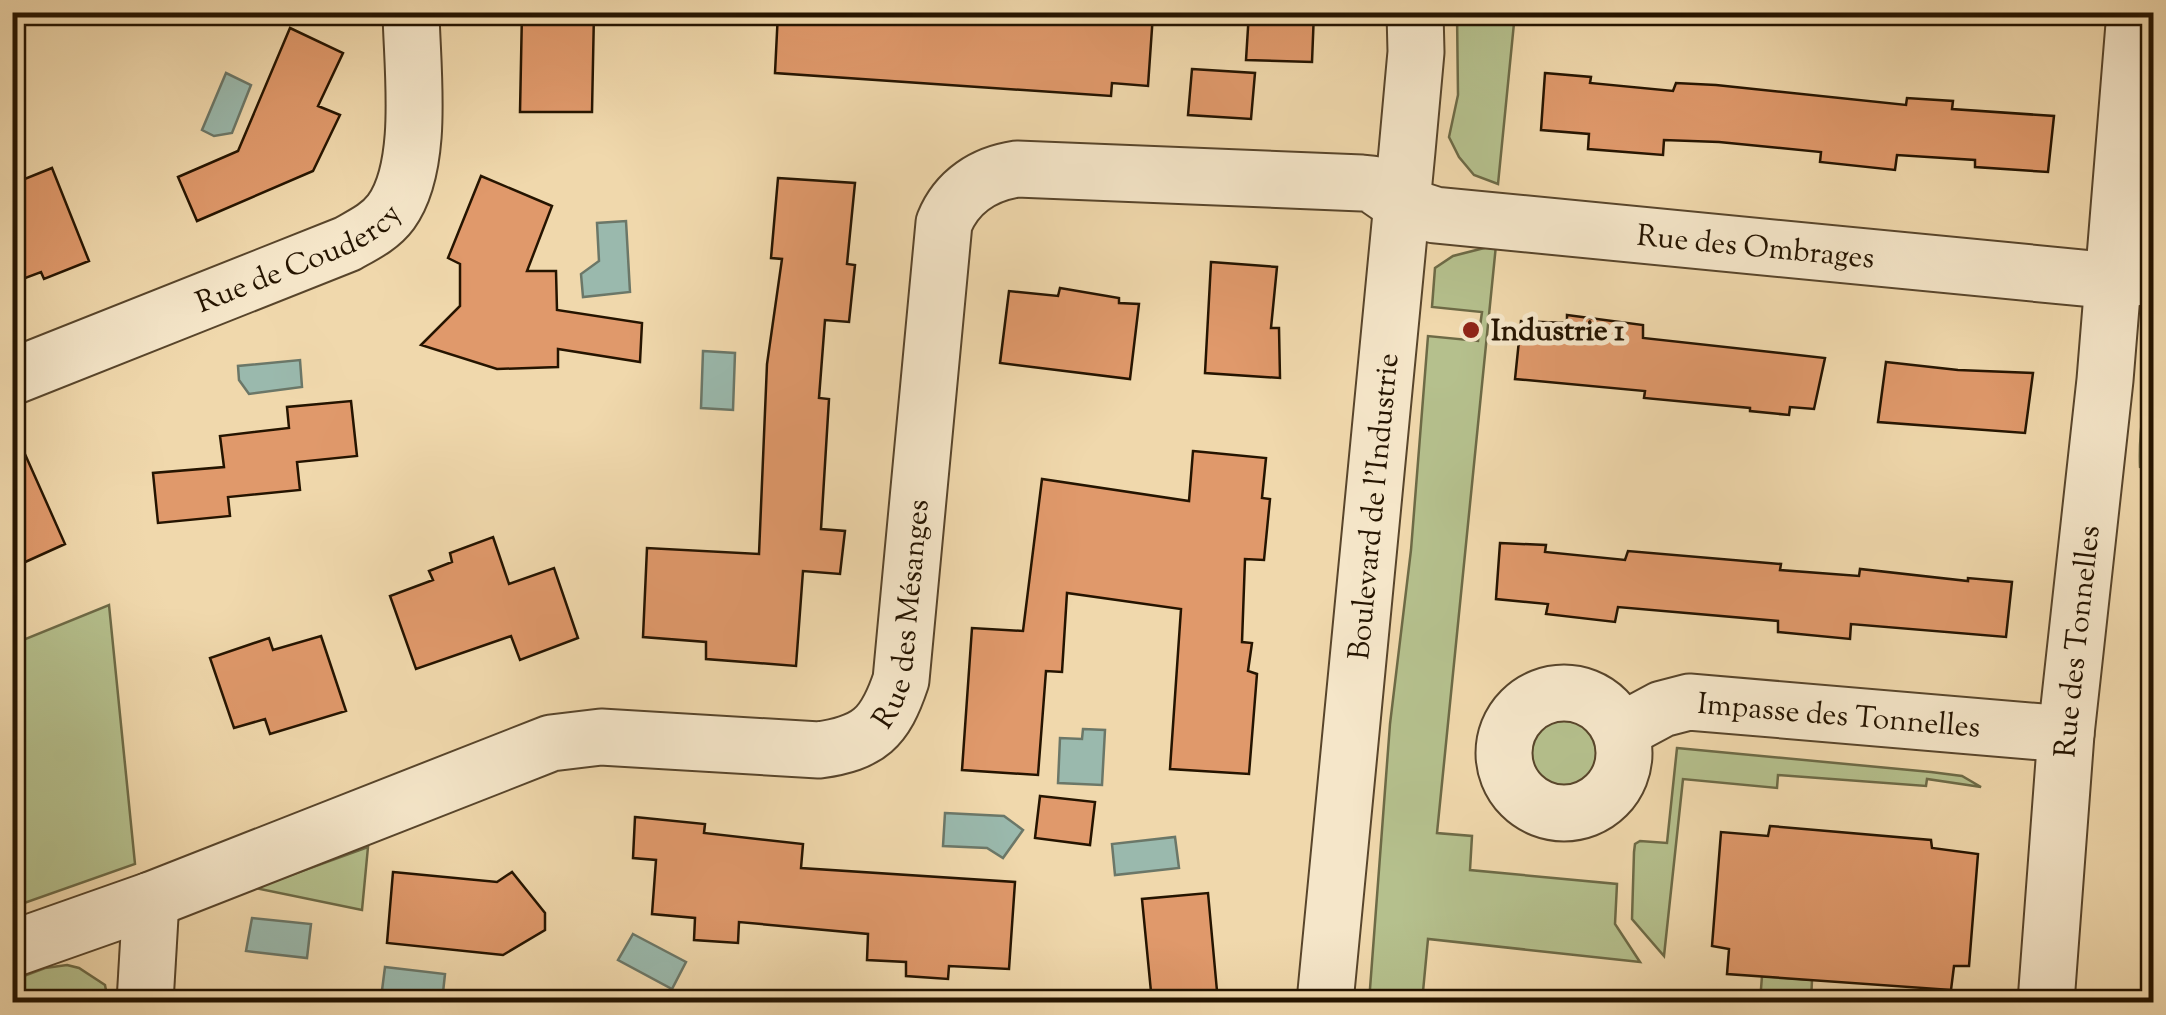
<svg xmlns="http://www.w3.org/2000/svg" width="2166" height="1015" viewBox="0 0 2166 1015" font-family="'Sorts Mill Goudy',serif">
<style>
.green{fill:#b5c08d;stroke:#6d6a46;stroke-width:2.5}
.water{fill:#9ab9ad;stroke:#6b7768;stroke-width:2.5}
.building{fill:#e0996b;stroke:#251400;stroke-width:2.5}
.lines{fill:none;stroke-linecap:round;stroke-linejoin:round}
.minor-casing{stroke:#58452b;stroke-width:59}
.minor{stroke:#f5e6c9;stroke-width:55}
.poi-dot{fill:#8f2418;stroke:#f5e6c9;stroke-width:4}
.labels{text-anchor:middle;stroke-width:10;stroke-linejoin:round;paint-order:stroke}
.street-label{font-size:30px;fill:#251400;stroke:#f5e6c9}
.poi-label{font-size:30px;font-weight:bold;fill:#251400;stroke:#f5e6c9;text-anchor:start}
</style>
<rect width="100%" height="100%" fill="#f0d8ac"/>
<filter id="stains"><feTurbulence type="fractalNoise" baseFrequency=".002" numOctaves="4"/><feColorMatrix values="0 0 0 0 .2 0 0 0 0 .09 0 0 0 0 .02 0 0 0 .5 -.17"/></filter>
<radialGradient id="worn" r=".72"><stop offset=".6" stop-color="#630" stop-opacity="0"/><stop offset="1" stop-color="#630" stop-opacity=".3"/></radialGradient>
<!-- green -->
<path class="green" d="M 1457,13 L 1515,13 L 1498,184 L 1474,175 L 1459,157 L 1449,137 L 1458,95 Z
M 1496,245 L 1437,833 L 1472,836 L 1470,870 L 1617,884 L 1615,924 L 1640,962 L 1428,939 L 1422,1002 L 1369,1002 L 1390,724 L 1411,550 L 1428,336 L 1478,341 L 1482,312 L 1432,307 L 1435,268 L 1453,256 Z
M 2153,369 L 2153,473 L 2140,467 C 2139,434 2143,400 2153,369 Z
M 109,605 L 135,864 L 13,907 L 13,644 Z
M1520 753a41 41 0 1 1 82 0a41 41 0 1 1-82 0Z
M 1677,748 L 1931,772 L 1962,776 L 1981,787 L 1927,779 L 1926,786 L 1778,775 L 1777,788 L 1683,779 L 1664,956 L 1632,919 L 1634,852 L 1635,844 L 1640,841 L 1667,843 Z
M 368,847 L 362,910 L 255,888 Z
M 67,965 L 79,968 L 105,985 L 108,1001 L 13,1002 L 13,980 L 45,968 Z
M 1762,976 L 1812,980 L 1811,1002 L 1760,1002 Z"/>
<!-- water -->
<path class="water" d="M 226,73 L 251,85 L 232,133 L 214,136 L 202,130 Z
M 626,221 L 630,292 L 583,297 L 581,274 L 599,261 L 597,223 Z
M 703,351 L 735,353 L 733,410 L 701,408 Z
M 300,360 L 302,387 L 249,394 L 239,380 L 238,366 Z
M 1083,729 L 1105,730 L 1102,785 L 1058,783 L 1060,738 L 1082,739 Z
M 945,813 L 1004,816 L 1023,830 L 1003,858 L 987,848 L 943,846 Z
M 1175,837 L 1179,868 L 1115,875 L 1112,844 Z
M 252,918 L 311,924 L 307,958 L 246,951 Z
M 633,934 L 686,962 L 672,989 L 618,960 Z
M 385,967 L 445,974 L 442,1002 L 381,998 Z"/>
<!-- building -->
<path class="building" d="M 522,12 L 594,12 L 592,112 L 520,112 Z
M 778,12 L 1153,14 L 1148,86 L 1112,83 L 1111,96 L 775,73 Z
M 1249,12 L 1314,12 L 1312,62 L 1246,60 Z
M 290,28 L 343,53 L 318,106 L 340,115 L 313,171 L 197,221 L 178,177 L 238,151 Z
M 1192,69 L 1255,73 L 1251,119 L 1188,115 Z
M 1545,73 L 1591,77 L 1590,83 L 1673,91 L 1676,83 L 1716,85 L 1906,105 L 1907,98 L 1953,101 L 1952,109 L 2054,116 L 2048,172 L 1975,167 L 1975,160 L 1897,155 L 1895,170 L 1820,162 L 1821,152 L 1719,142 L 1664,140 L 1663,155 L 1588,149 L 1589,134 L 1541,130 Z
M 52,168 L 89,261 L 44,279 L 41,272 L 12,283 L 12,184 Z
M 481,176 L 552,206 L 527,271 L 556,271 L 557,310 L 642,323 L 640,362 L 558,349 L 558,367 L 497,369 L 421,345 L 460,306 L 460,264 L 448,258 Z
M 778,178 L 855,183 L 847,264 L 855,265 L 849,322 L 825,320 L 819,398 L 829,399 L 821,529 L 845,531 L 840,574 L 803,571 L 796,666 L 706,659 L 706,642 L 643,637 L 647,548 L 759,554 L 767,364 L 782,259 L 771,258 Z
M 1211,262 L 1277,267 L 1271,328 L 1279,328 L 1280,378 L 1205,373 Z
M 1060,288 L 1119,298 L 1119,303 L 1139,304 L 1130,379 L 1000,363 L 1009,291 L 1058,296 Z
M 1567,315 L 1643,325 L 1643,338 L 1825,358 L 1814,409 L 1790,407 L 1789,415 L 1750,411 L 1750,408 L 1644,398 L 1645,391 L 1515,379 L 1521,321 L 1567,323 Z
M 1886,362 L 1958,370 L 2033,373 L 2025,433 L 1878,422 Z
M 351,401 L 357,456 L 297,462 L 300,490 L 228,497 L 230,516 L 158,523 L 153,473 L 224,467 L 220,436 L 289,428 L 287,407 Z
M 12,425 L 65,544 L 12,568 Z
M 1193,451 L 1266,458 L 1262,498 L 1270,499 L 1264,560 L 1245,559 L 1242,642 L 1252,643 L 1248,671 L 1257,674 L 1249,774 L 1170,769 L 1181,609 L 1067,593 L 1062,672 L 1046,671 L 1038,775 L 962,770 L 972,628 L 1023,631 L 1042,479 L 1189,501 Z
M 493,537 L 509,584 L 554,568 L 578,638 L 520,660 L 511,636 L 416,669 L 390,596 L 433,580 L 429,571 L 452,562 L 450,553 Z
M 1500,543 L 1546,545 L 1545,552 L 1625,560 L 1628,551 L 1781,564 L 1780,570 L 1859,576 L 1860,569 L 1968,581 L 1968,578 L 2012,582 L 2006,637 L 1851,624 L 1850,639 L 1778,632 L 1778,621 L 1618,607 L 1615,622 L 1546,614 L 1548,604 L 1496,599 Z
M 321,636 L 346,711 L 270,734 L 265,719 L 234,728 L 210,658 L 269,638 L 273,650 Z
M 1040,796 L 1095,802 L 1090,845 L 1035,838 Z
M 635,817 L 705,824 L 704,833 L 803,844 L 801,868 L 1015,882 L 1009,969 L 949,966 L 948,979 L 906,976 L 906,962 L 867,960 L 868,934 L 739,922 L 738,943 L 694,940 L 695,918 L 652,914 L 656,860 L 633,858 Z
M 1770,826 L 1931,840 L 1932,848 L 1978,854 L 1969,966 L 1954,966 L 1951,990 L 1727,974 L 1729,949 L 1712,946 L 1721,832 L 1768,836 Z
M 393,872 L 497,882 L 512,872 L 545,913 L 545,930 L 503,955 L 387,943 Z
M 1208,893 L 1218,1002 L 1152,1002 L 1142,899 Z"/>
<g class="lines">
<!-- minor casing -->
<g class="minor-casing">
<g id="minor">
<path id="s1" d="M 12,377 L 347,244 C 363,235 380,227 391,212 C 425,165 412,69 411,12"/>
<circle cx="1564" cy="753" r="60"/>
<path id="s2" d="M 1621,731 L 1662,709 L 1689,702 L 2066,734"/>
<path id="s3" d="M 12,949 L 151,900 L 551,743 L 601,737 L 819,750 C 869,743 885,728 901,680 L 944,223 C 957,191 984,174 1017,169 L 1362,183 L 1372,184 L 1401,204 L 1435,215 L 2114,281 L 2154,275"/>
<path d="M 145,1002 L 151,900"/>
<path id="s4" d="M 1325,1002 L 1407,151 L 1416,52 L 1415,12"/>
<path id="s5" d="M 2046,1002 L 2066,734 L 2105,380 L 2135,12"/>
</g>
</g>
<!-- minor -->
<use href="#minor" class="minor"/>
</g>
<!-- markers -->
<circle class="poi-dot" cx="1471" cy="330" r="10"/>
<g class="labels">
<!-- street labels -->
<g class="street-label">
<text dy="10" stroke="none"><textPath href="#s3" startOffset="2265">Rue des Ombrages</textPath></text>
<text dy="10" stroke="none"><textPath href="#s1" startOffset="310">Rue de Coudercy</textPath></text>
<text dy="10" stroke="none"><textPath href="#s4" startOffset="498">Boulevard de l'Industrie</textPath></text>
<text dy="10" stroke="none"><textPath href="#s3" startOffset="1028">Rue des Mésanges</textPath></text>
<text dy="10" stroke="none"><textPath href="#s5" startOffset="362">Rue des Tonnelles</textPath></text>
<text dy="10" stroke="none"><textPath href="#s2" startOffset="225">Impasse des Tonnelles</textPath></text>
</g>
<!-- poi labels -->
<g class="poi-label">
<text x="1491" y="340">Industrie 1</text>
</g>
</g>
<!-- margin -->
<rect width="2166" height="1015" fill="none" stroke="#f0d8ac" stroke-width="50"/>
<rect x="15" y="15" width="2136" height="985" fill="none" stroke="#251400" stroke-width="5"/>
<rect x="25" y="25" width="2116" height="965" fill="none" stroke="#251400" stroke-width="2.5"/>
<rect width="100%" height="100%" filter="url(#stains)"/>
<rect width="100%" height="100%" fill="url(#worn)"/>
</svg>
